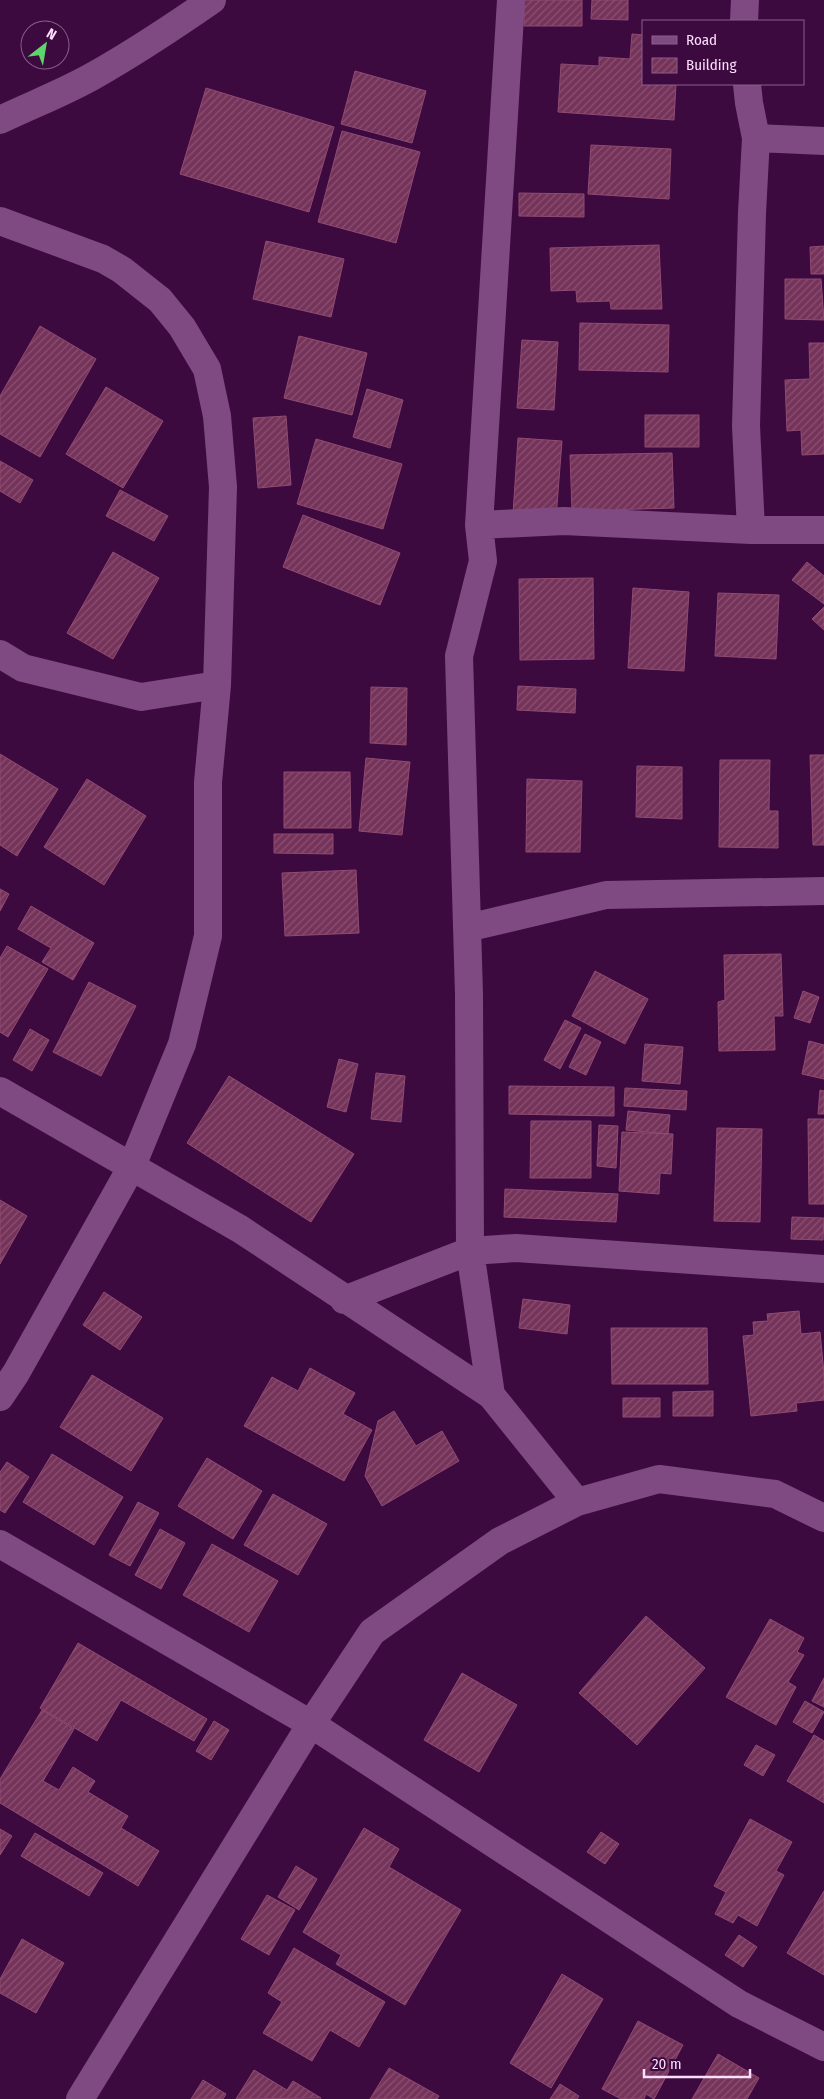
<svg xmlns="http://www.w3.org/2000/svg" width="824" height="2099" viewBox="0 0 824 2099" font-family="'Fira Sans Condensed',sans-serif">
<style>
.building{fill:url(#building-hatch);stroke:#904b72}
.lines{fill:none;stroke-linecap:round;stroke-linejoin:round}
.minor{stroke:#7f4a81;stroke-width:28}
</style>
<defs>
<pattern id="building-hatch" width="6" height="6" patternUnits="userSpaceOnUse" patternTransform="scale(1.25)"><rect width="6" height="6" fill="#75335a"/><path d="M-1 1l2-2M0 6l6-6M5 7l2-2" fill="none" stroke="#8a5073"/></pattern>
</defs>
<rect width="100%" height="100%" fill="#3d0a40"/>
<!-- building -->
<path class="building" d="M 524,0 L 582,0 L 582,26 L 524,26 Z
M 592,0 L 628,0 L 628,20 L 591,19 Z
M 632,34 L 643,35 L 643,84 L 676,84 L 674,120 L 558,112 L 561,64 L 599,66 L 599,57 L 630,59 Z
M 355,71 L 426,91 L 412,143 L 341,124 Z
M 206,88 L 334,127 L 309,212 L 180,174 Z
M 342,131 L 420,152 L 396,243 L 318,222 Z
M 591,145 L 671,149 L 669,199 L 588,194 Z
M 519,193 L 584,194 L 584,217 L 519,216 Z
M 266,241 L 344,259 L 331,317 L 253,299 Z
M 659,245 L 662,309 L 611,309 L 610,301 L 577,302 L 576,290 L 551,291 L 550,248 Z
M 824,246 L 824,274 L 811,274 L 810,247 Z
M 785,279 L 821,279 L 824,320 L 785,319 Z
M 580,323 L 669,325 L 668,372 L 579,370 Z
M 40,326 L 96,359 L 40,457 L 0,434 L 0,396 Z
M 299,336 L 367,353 L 352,415 L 284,398 Z
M 522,340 L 558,342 L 554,410 L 517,408 Z
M 809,343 L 824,343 L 824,454 L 802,455 L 801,430 L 787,431 L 785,380 L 810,379 Z
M 106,387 L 163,421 L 123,488 L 66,454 Z
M 367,389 L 403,400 L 390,448 L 353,437 Z
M 645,415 L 699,415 L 699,447 L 645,447 Z
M 286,416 L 291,485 L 258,488 L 253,418 Z
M 518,438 L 562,441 L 556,518 L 513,514 Z
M 316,439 L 402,464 L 383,529 L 297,504 Z
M 672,453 L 674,508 L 572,511 L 570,455 Z
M 0,461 L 33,480 L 20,503 L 0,491 Z
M 120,490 L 168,516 L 154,541 L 106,516 Z
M 303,515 L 400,553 L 380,605 L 283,567 Z
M 113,552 L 159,578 L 113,659 L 67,633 Z
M 807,562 L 824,576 L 824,604 L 792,580 Z
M 593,578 L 594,659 L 520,660 L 519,579 Z
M 633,588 L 689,592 L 684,671 L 628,668 Z
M 718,593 L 779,595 L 776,659 L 715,656 Z
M 824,607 L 824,630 L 812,619 Z
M 518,686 L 576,689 L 575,713 L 517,710 Z
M 371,687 L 407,688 L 406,745 L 370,743 Z
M 0,754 L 58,789 L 17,856 L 0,845 Z
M 810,755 L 824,755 L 824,845 L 813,845 Z
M 366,758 L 410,762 L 402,835 L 359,831 Z
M 720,760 L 770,760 L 769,811 L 778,811 L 778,848 L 719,847 Z
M 637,766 L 682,767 L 682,819 L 636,817 Z
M 284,772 L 350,772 L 351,828 L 284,828 Z
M 87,779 L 146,816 L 104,885 L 44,847 Z
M 527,779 L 582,781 L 580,852 L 526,852 Z
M 274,834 L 333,834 L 333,854 L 274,853 Z
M 356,870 L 359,933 L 285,936 L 282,873 Z
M 0,889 L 9,894 L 0,911 Z
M 31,906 L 94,943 L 73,980 L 42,962 L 51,948 L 18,929 Z
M 7,946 L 48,969 L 8,1037 L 0,1032 L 0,958 Z
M 781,954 L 783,1016 L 774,1016 L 775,1050 L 719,1051 L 718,1002 L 725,1000 L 724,955 Z
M 595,971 L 648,999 L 625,1044 L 572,1016 Z
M 89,982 L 136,1006 L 101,1076 L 53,1052 Z
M 803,991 L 819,997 L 810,1023 L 794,1018 Z
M 565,1020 L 581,1028 L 560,1069 L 544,1060 Z
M 30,1029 L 49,1040 L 32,1071 L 13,1060 Z
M 585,1034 L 601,1042 L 586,1075 L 569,1067 Z
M 809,1041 L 824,1045 L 824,1079 L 802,1074 Z
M 645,1044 L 683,1047 L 680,1084 L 642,1081 Z
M 339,1059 L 358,1064 L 346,1112 L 327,1107 Z
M 376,1073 L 405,1076 L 401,1122 L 371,1119 Z
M 229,1076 L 354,1154 L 311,1222 L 187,1143 Z
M 509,1086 L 614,1087 L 614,1116 L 509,1114 Z
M 625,1088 L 687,1091 L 686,1110 L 624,1106 Z
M 820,1090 L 824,1091 L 824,1114 L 818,1114 Z
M 628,1111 L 670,1115 L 668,1134 L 626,1130 Z
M 808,1119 L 824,1119 L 824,1204 L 809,1204 Z
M 531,1121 L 591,1121 L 591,1178 L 530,1178 Z
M 599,1125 L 618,1126 L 616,1168 L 597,1166 Z
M 717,1128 L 762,1129 L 760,1222 L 714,1221 Z
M 622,1132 L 673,1134 L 671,1174 L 660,1173 L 659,1194 L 619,1191 Z
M 505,1189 L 618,1194 L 616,1222 L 504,1217 Z
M 0,1200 L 27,1216 L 0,1264 Z
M 792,1217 L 824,1218 L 823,1240 L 791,1239 Z
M 104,1292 L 142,1317 L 120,1350 L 83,1325 Z
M 523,1299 L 570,1305 L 567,1334 L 519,1328 Z
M 799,1311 L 801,1334 L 820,1332 L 824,1373 L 824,1400 L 796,1403 L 797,1411 L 751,1416 L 743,1336 L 754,1335 L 753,1322 L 768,1321 L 767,1314 Z
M 611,1328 L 707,1328 L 708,1384 L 612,1384 Z
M 310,1368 L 355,1393 L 343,1414 L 372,1430 L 344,1481 L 244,1426 L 272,1377 L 298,1391 Z
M 92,1375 L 163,1418 L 131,1471 L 60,1427 Z
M 713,1391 L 713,1416 L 673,1416 L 673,1392 Z
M 623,1398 L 660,1398 L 660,1417 L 623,1417 Z
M 394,1411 L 416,1446 L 442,1431 L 459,1461 L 382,1506 L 365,1476 L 378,1421 Z
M 52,1454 L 123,1497 L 94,1545 L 23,1502 Z
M 207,1458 L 262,1491 L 233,1539 L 178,1506 Z
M 7,1462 L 29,1477 L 5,1513 L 0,1510 L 0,1472 Z
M 273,1494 L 327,1524 L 298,1575 L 244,1545 Z
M 138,1502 L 159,1513 L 130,1566 L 109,1555 Z
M 160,1529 L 185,1543 L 161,1589 L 135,1575 Z
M 212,1544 L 278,1581 L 249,1632 L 183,1595 Z
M 646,1616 L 705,1668 L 637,1745 L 579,1693 Z
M 770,1619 L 804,1638 L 797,1652 L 804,1655 L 788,1682 L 796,1687 L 776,1725 L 726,1697 Z
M 78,1643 L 207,1719 L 194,1741 L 121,1700 L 97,1741 L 40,1708 Z
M 462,1673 L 517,1705 L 479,1772 L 424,1740 Z
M 824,1678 L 824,1707 L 812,1701 Z
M 805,1701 L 824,1712 L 812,1733 L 793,1722 Z
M 42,1710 L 74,1729 L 43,1781 L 59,1790 L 73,1767 L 95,1781 L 88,1792 L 128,1816 L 121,1828 L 159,1851 L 138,1886 L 0,1803 L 0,1779 Z
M 214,1721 L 229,1730 L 211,1760 L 196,1751 Z
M 814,1735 L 824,1741 L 824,1803 L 787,1781 Z
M 756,1745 L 775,1755 L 763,1776 L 744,1765 Z
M 750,1819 L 792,1842 L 776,1871 L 784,1875 L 757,1926 L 738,1915 L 733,1923 L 715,1914 L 726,1892 L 714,1886 Z
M 364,1828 L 399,1849 L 389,1867 L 461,1910 L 405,2005 L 336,1964 L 341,1955 L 303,1932 Z
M 0,1829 L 12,1836 L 0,1855 Z
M 601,1832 L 619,1844 L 605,1864 L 587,1852 Z
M 35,1833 L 103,1873 L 89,1896 L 21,1856 Z
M 296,1866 L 317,1879 L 299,1910 L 278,1897 Z
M 824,1891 L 824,1975 L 787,1953 Z
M 267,1895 L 295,1910 L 269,1955 L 241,1939 Z
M 739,1935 L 757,1947 L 743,1967 L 725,1955 Z
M 22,1939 L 64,1963 L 36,2013 L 0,1993 L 0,1979 Z
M 294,1948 L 385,2002 L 359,2047 L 330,2030 L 312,2061 L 263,2033 L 282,2002 L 268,1993 Z
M 562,1974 L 603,1999 L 551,2088 L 510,2063 Z
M 638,2021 L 683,2045 L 654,2099 L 646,2094 L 644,2099 L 621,2099 L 602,2089 Z
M 718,2054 L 759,2078 L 747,2099 L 692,2099 Z
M 389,2068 L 439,2096 L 437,2099 L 370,2099 Z
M 254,2070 L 287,2090 L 293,2081 L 321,2098 L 236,2099 Z
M 203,2080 L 226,2094 L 223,2099 L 191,2099 Z
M 560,2084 L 579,2096 L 577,2099 L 550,2099 Z"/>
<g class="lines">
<!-- minor -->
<path class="minor" d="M 744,21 L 745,0
M 747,84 L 749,103 L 756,138 L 752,213 L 746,426 L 751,530
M 0,120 C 31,105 63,93 93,76 C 134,53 173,27 212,0
M 756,138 L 824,141
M 0,221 L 103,259 L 122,270 L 160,300 L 182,327 L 207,369 L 217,416 L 223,487 L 217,685 L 208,782 L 208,936 L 182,1044 L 132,1166 L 16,1373 L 0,1397
M 479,525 L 511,0
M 0,654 L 23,668 L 141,697 L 217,685
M 467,928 L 606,895 L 824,891
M 0,1091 L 240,1229 L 491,1395 L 577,1502
M 344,1300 L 470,1251 L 516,1248 L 824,1269
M 491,1395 L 470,1251 L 469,994 L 459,656 L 483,561 L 479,525 L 564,521 L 751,530 L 824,530
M 0,1544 L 311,1724 L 739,2004 L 824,2047
M 80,2099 L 311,1724 L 372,1632 L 500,1541 L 577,1502 L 659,1479 L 775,1494 L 824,1518"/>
</g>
<!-- legend -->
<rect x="642" y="20" width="162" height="65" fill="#3d0a40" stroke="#895e8b"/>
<rect x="652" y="36" width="25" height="8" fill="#7f4a81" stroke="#895e8b"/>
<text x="686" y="45" font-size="15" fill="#fbddfc">Road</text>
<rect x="652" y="58" width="25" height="15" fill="url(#building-hatch)" stroke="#895e8b"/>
<text x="686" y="70" font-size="15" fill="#fbddfc">Building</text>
<!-- north arrow -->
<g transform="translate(45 45) rotate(31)"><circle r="24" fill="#3d0a40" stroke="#895e8b"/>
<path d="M0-4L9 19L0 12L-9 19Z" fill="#5dd56c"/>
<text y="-8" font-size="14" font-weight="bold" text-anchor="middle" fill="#fbddfc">N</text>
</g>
<!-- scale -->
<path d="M644 2069v8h106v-8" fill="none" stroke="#fbddfc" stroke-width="2.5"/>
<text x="652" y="2069" font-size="15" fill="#fbddfc" stroke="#3d0a40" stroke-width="4" paint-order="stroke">20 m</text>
</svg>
